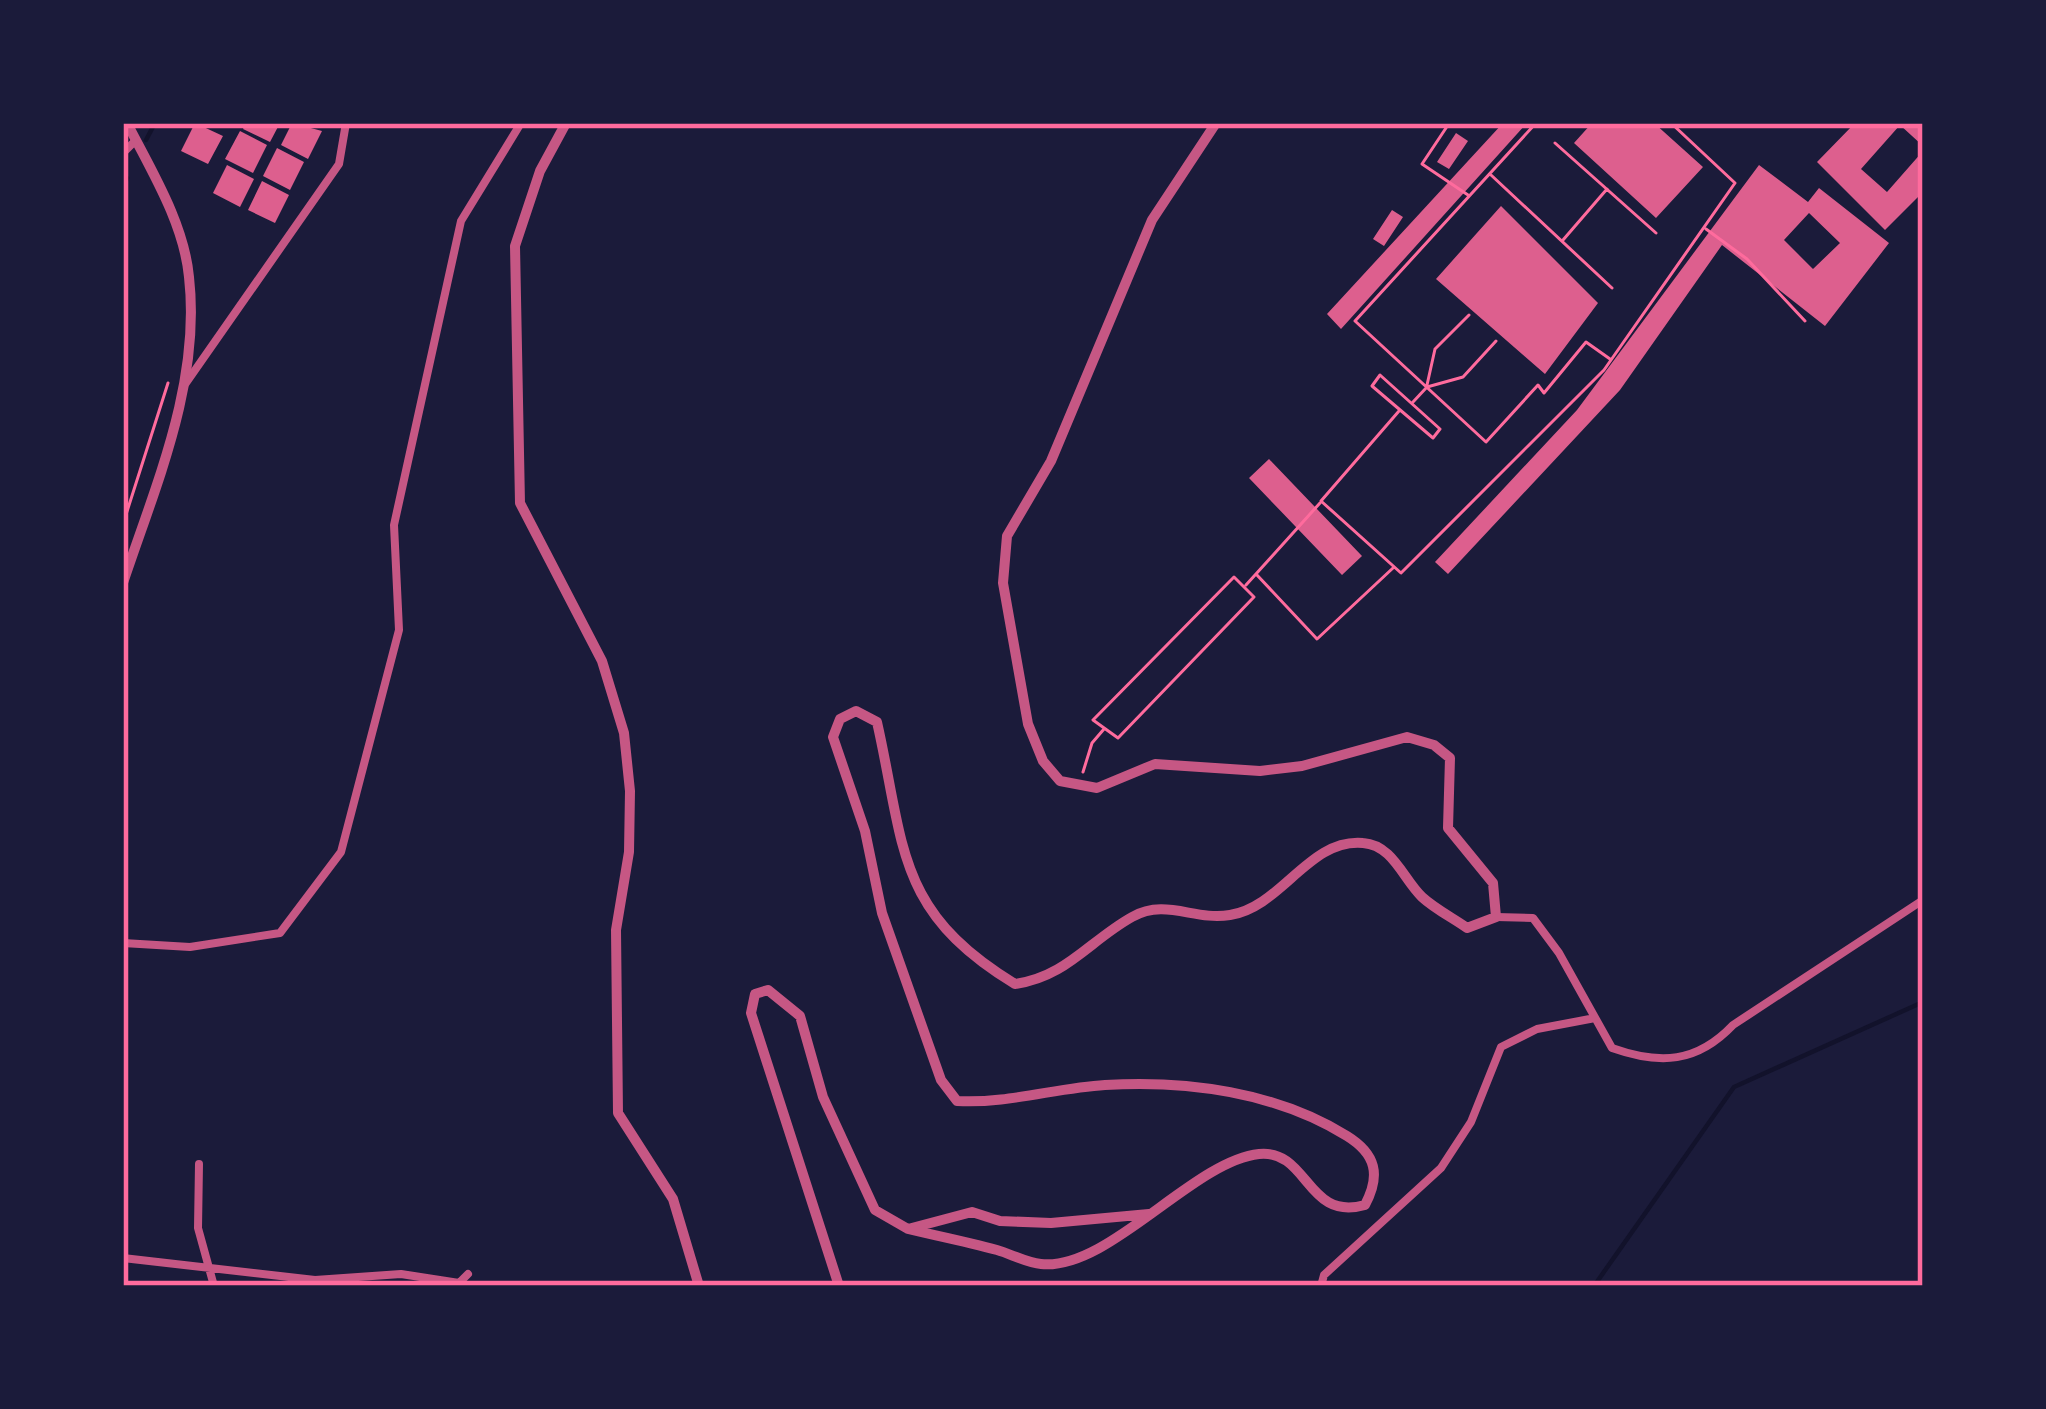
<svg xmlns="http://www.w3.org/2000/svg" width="2046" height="1409" viewBox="0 0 2046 1409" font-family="'Source Sans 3',sans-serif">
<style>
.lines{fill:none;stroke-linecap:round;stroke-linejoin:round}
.stream{stroke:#12122b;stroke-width:4.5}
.building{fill:#dd5f8e;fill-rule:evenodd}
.path{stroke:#ff6b9d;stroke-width:3}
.minor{stroke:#c65784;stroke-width:8}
.tertiary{stroke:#c65784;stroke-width:10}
.neatline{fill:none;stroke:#ff6b9d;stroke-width:4.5}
</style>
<rect width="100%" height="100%" fill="#1b1b3a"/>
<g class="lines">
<!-- stream -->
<path class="stream" d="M 146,140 L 155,123
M 123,188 L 127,178
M 1594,1286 L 1734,1087 L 1923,1002"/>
</g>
<!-- building -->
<path class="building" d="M 195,123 L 223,136 L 208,164 L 181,151 Z
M 246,123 L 280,123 L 270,142 L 243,129 Z
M 292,123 L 322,131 L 308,159 L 281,145 Z
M 1503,123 L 1527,123 L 1341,329 L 1327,314 Z
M 1592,123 L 1654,123 L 1703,167 L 1656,218 L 1574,143 Z
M 1855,123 L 1923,123 L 1923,146 L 1900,125 L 1861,169 L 1887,192 L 1923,151 L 1923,192 L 1885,230 L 1817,162 Z
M 240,131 L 267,145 L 253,173 L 225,159 Z
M 1456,133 L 1468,141 L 1449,169 L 1437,162 Z
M 277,148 L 304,162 L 290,190 L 263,176 Z
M 227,165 L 254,179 L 240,207 L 213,193 Z
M 1759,165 L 1808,202 L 1819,188 L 1889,243 L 1825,326 L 1722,245 L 1620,390 L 1448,574 L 1435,562 L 1577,410 ZM 1809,213 L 1840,243 L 1813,269 L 1784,240 Z
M 262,181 L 289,195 L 275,223 L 248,210 Z
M 1501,206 L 1598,303 L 1545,374 L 1436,279 Z
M 1392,210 L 1403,217 L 1384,246 L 1373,239 Z
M 1269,459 L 1362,556 L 1342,575 L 1249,478 Z"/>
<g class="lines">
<!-- path -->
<path class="path" d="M 1536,123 L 1355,321 L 1486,442 L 1538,385 L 1544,393 L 1586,342 L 1610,359
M 1446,128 L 1422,164 L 1468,195
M 1555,143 L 1656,233
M 1491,175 L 1612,288
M 1706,229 L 1747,259 L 1805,321
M 1563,240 L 1607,189
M 1380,375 L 1440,429 L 1433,438 L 1372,386 Z
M 1427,385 L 1435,349 L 1469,315
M 1413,402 L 1427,387 L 1463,377 L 1496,341
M 1399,411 L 1321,501 L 1401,573 L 1604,370 L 1735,183 L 1671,123
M 123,524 L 168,383
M 1256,574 L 1317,639 L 1393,568
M 1234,577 L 1254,597 L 1118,738 L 1093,720 Z
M 1246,585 L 1320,503
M 1083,772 L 1092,743 L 1104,729"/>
<!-- minor -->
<path class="minor" d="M 123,153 L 136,140
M 186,383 L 339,164 L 346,123
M 1496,917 L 1533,918 L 1559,953 L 1612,1048 C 1660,1065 1697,1063 1733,1025 L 1923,900
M 123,943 L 190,947 L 280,933 L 341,852 L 399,630 L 394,525 L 461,221 L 521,123
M 199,1164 L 198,1228 L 214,1286
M 123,1258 L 315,1280 L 401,1274 L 459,1283 L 468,1274
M 1321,1286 L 1324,1275 L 1441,1168 L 1471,1122 L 1501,1047 L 1537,1029 L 1595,1018
M 1920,1286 L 1923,1281"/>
<!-- tertiary -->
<path class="tertiary" d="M 566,123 L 540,171 L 515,246 L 520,503 L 602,661 L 624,733 L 630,791 L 629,852 L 616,930 L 618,1113 L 673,1199 L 699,1286
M 123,583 C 156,484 201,383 189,277 C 184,223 151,170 127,123
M 1149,1214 L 1051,1223 L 1000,1221 L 972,1212 L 908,1229 C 938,1236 968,1242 997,1250 C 1011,1254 1027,1263 1041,1264 C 1108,1271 1193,1161 1259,1154 C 1309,1149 1306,1222 1365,1205 C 1381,1175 1376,1154 1347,1136 C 1276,1092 1187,1080 1105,1085 C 1056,1088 1006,1104 957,1101 L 941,1080 L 882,913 L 865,831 L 833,737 L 840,719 L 856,711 L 877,722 C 905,846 895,911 1015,984 C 1066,977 1089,941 1132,917 C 1166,898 1194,921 1230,915 C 1282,907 1309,838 1363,843 C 1393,845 1403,879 1422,897 C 1435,909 1453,918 1467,928 L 1496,917 L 1493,883 L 1448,828 L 1450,758 L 1434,745 L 1407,737 L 1302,766 L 1260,771 L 1155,764 L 1097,788 L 1060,781 L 1043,761 L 1028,724 L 1003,583 L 1007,536 L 1051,461 L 1152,220 L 1216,123
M 839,1286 L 751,1013 L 755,994 L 768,990 L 800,1016 L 823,1097 L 875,1210 L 908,1229"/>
</g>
<!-- border -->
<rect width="2046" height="1409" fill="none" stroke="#1b1b3a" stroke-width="252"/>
<rect x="126" y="126" width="1794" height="1157" class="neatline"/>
</svg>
